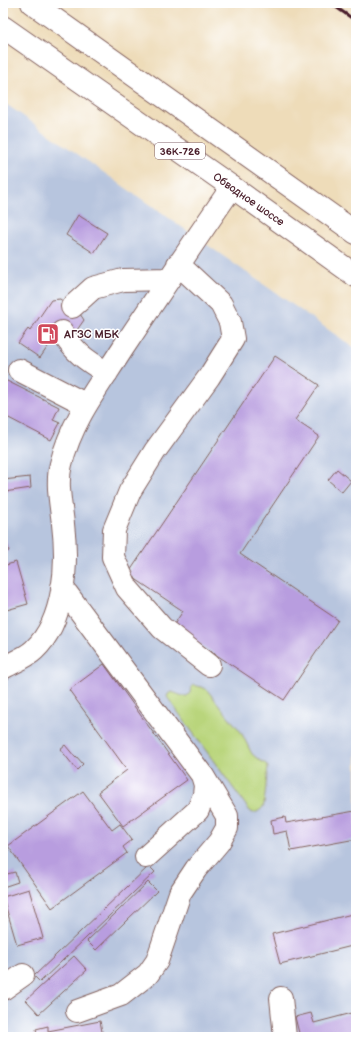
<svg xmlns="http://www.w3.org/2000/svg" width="359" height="1040" viewBox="0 0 359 1040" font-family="'Balsamiq Sans',sans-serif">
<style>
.industrial{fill:#b7c5de}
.green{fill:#b9d57c;stroke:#827a54}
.building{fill:#b89ddf}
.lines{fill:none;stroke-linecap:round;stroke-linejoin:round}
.minor-casing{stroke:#83615d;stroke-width:24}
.major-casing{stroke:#83615d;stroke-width:24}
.minor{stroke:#fff;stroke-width:22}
.major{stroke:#fff;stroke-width:22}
.rail{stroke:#4a1f2b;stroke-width:3}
.labels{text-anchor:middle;stroke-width:3;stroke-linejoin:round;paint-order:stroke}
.shield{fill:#fff;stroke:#80626b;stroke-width:1}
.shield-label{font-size:10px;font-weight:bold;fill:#4a1f2b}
.street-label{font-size:11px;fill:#4a1f2b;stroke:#fff}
.poi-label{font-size:11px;font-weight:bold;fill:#4a1f2b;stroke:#fff;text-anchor:start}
</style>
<rect width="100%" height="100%" fill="#fff"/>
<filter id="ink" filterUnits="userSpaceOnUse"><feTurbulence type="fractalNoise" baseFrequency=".025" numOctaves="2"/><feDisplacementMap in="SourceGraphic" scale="8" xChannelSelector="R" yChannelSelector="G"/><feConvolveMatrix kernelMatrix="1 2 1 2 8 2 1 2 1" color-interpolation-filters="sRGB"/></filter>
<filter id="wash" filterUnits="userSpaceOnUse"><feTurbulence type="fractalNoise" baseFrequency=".012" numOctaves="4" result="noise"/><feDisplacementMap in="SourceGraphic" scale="16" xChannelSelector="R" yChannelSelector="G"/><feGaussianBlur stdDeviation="0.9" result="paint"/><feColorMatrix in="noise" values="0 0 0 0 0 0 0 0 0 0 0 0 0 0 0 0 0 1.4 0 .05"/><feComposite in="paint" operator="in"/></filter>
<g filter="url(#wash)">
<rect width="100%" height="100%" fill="#eedcb9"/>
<!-- industrial -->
<path class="industrial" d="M 3,102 L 356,349 L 356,1037 L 3,1037 Z"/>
<!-- green -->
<path class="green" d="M 194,685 L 201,687 L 207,690 L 241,732 L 252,754 L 259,760 L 265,763 L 268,767 L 264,804 C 263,809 258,812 253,813 L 250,811 L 167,697 L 168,694 L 171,692 C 177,693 182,697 187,696 L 190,693 L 191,687 Z"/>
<g id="blocks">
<!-- building -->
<path class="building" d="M 78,215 L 107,233 L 94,253 L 66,235 Z
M 60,299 L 80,314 L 84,320 L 77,330 L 54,333 L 47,343 L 49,345 L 40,358 L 18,343 L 28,329 L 30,331 L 51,300 Z
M 275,356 L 319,385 L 295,420 L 319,436 L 240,554 L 338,620 L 284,700 L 173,626 L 183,611 L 128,574 Z
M 3,379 L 59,407 L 53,420 L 60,423 L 51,440 L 3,415 Z
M 337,469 L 351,481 L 342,492 L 328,480 Z
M 30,477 L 31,488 L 4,492 L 3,480 Z
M 3,529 L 9,551 L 3,553 Z
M 16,562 L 28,604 L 3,611 L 3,566 Z
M 104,664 L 187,780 L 123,826 L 98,792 L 127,770 L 69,690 Z
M 65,745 L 75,757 L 76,756 L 83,764 L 77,770 L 60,749 Z
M 83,791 L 112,830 L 120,824 L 132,840 L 123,847 L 127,853 L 52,908 L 8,846 Z
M 355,811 L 356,819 L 356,839 L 291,851 L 287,831 L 273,834 L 271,820 L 285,817 L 286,823 Z
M 149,866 L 155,872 L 40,982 L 34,976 Z
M 15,872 L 18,882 L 3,887 L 3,875 Z
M 148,882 L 157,891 L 96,950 L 87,941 Z
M 29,889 L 43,938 L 17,945 L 3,897 Z
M 356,913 L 356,945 L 280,964 L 272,934 Z
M 74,956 L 87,970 L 39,1014 L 26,1000 Z
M 356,1012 L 356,1037 L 300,1037 L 295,1017 L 311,1013 L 314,1023 Z
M 100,1021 L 103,1037 L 19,1037 L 37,1033 L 36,1029 L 48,1026 L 48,1031 Z"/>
</g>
</g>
<g filter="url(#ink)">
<use href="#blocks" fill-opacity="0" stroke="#83615d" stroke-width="1"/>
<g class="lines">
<!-- minor casing -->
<g class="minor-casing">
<path id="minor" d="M 178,264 L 221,304 L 230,322 L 233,339 L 209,377 L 155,451 L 130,491 L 114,530 L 113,557 L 127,588 L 162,628 L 209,665
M 72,307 L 93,288 L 123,280 L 169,279
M 62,332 C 75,353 86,360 107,373
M 19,370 L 85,404
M 62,587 L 202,775 L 205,785 L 204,795 L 198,810 L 146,857
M 3,668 C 12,663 27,657 34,650 C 65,621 68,564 63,524 C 61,505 56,483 61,464 C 72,419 99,386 123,348 C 159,294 195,240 232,187
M 3,989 L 23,975
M 281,998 L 285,1037
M 77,1011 L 121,995 L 148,974 L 157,961 L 180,893 L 196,869 L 219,842 L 227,828 L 227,816 L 203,776"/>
</g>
<!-- major casing -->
<g class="major-casing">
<path id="major" d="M 32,3 L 356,233
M 3,27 L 232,187 L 356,276"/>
</g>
<!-- minor -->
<use href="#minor" class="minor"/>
<!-- major -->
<use href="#major" class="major"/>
<!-- rail -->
<path class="rail" d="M 330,3 L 356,21"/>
</g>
</g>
<!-- icons -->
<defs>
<g id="fuel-square" transform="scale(1.15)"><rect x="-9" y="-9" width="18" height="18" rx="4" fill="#d1495b" stroke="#fff"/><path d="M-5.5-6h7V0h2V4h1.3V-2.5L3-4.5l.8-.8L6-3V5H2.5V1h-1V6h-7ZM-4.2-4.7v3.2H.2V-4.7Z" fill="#fff"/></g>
</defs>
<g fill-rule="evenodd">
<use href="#fuel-square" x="48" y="334"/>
</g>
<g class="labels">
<!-- shield labels -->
<rect class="shield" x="155" y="143" width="50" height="16" rx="3"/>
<g class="shield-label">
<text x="180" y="155">36К-726</text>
</g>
<!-- street labels -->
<g class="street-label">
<text transform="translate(249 199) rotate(35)" y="4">Обводное шоссе</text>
</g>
<!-- poi labels -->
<g class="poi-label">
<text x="64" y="338">АГЗС МБК</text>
</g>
</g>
<!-- margin -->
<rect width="359" height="1040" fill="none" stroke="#fff" stroke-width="16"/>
</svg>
